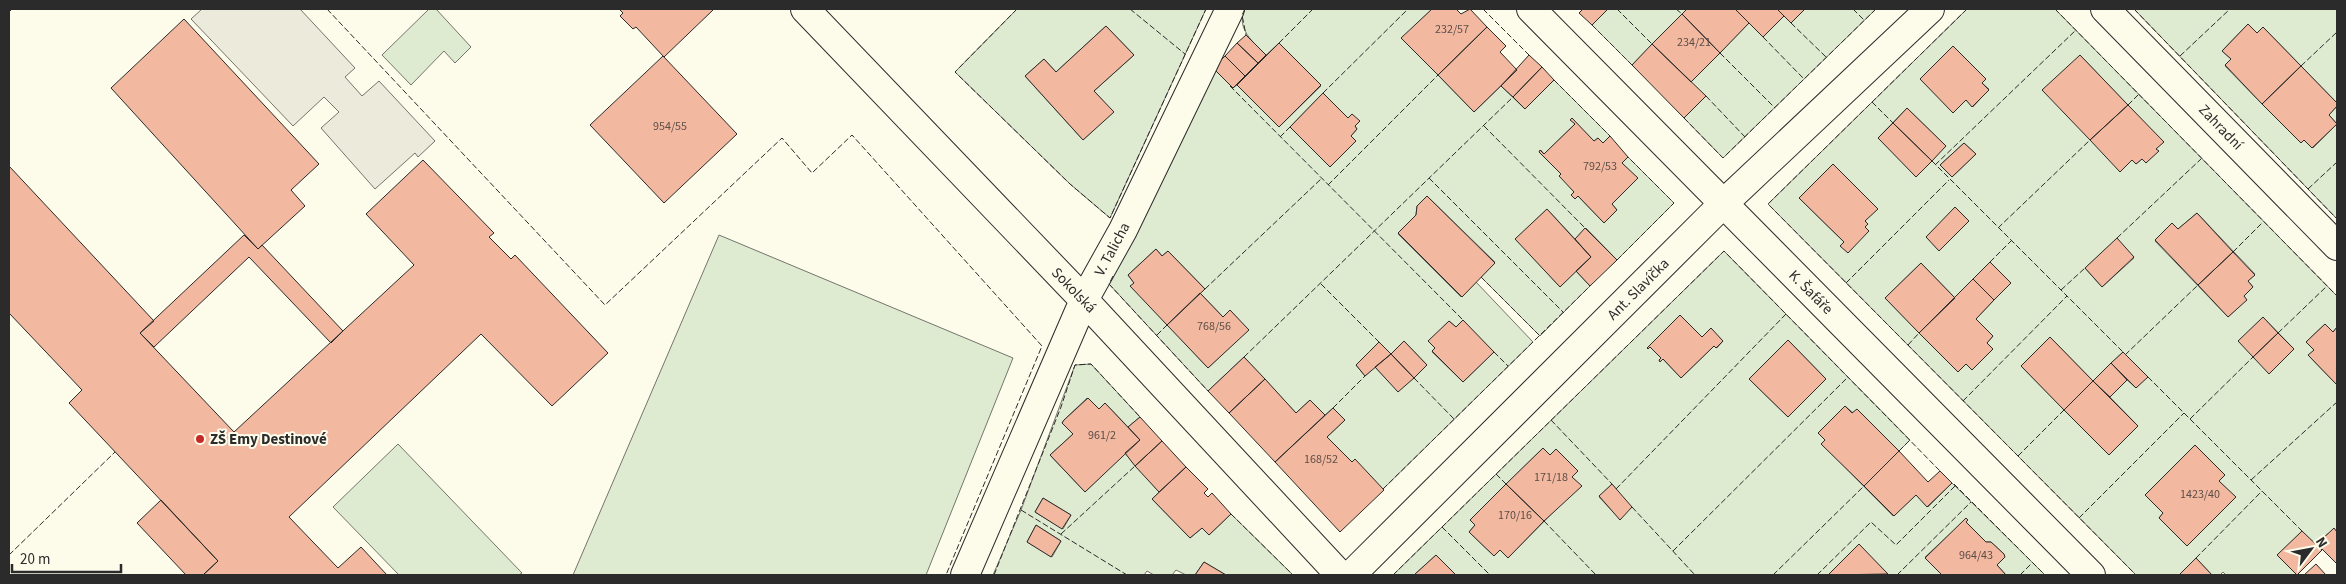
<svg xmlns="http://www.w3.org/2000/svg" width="2346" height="584" viewBox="0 0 2346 584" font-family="'Source Sans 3',sans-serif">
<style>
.green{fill:#deebd1;stroke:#74746e;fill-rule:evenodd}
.parking{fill:#eceadb;stroke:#74746e}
.building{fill:#f2b8a0;stroke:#2b2b2b}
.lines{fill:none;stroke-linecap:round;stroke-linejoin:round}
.minor-casing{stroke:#2b2b2b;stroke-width:30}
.minor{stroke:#fdfbea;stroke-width:28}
.fence{stroke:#2b2b2b;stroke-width:1;stroke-dasharray:6 2.5;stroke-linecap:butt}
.poi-dot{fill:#c62828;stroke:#fdfbea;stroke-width:2}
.labels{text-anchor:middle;stroke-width:4;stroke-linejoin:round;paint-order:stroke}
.number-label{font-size:12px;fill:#5d4e48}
.street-label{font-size:15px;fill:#2b2b2b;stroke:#fdfbea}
.poi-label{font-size:15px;font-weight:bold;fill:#2b2b2b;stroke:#fdfbea;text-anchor:start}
</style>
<rect width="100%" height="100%" fill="#fdfbea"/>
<!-- green -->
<path class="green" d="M 429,9 L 436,9 L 471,47 L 455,63 L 444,51 L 411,85 L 382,55 Z
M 1017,9 L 1206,9 L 1110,218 L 1070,184 L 955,72 ZM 1106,26 L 1134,55 L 1094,91 L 1113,112 L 1083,140 L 1025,76 L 1044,59 L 1056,72 Z
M 1245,9 L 1432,9 L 1402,38 L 1474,112 L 1501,86 L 1525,109 L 1554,80 L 1610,136 L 1603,143 L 1598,138 L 1594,141 L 1572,119 L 1575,124 L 1544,154 L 1541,150 L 1539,152 L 1561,174 L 1574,192 L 1571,195 L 1575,199 L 1578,196 L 1604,223 L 1617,210 L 1612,204 L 1637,179 L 1622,163 L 1628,157 L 1674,203 L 1617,260 L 1586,228 L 1575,239 L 1547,209 L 1516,239 L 1560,287 L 1576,271 L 1590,286 L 1540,336 L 1481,277 L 1495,262 L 1427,196 L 1417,206 L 1416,215 L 1398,234 L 1461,297 L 1476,282 L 1533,342 L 1383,489 L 1352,462 L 1327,437 L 1345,420 L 1333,408 L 1325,415 L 1310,400 L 1296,413 L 1244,357 L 1208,391 L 1109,284 L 1213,68 L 1233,88 L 1237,85 L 1279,127 L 1321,86 L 1279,43 L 1266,55 C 1254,43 1235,28 1245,9 ZM 1323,93 L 1348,118 L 1359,121 L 1355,126 L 1357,129 L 1351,136 L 1356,141 L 1330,167 L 1290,127 ZM 1156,249 L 1162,256 L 1168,251 L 1205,289 L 1200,293 L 1223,317 L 1230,310 L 1248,330 L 1208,368 L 1131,286 L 1134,283 L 1128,275 ZM 1449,321 L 1456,327 L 1463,321 L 1494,352 L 1463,382 L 1432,352 L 1435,348 L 1429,341 ZM 1404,341 L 1427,365 L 1398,391 L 1375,367 L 1365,376 L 1356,365 L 1379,342 L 1391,354 Z
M 1608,9 L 1687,9 L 1632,65 L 1592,25 Z
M 1805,9 L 1876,9 L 1723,158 L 1684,118 L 1705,96 L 1691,82 L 1749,23 L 1763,37 L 1783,15 L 1791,23 Z
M 1967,9 L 2055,9 L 2337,296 L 2337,327 L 2333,332 L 2325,324 L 2306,342 L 2314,350 L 2309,356 L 2337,385 L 2337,532 L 2334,529 L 2315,544 L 2302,531 L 2278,555 L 2297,575 L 2226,575 L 2223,572 L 2220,575 L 2212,575 L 2196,558 L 2179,575 L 2136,575 L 1768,204 ZM 1953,46 L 1986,79 L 1982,83 L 1989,89 L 1973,107 L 1966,100 L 1953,112 L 1920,79 ZM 2080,55 L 2163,142 L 2156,149 L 2158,151 L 2146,163 L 2142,159 L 2136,164 L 2132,160 L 2121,171 ZM 1907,108 L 1946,146 L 1916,176 L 1878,138 ZM 1964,143 L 1976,154 L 1952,177 L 1940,165 ZM 1833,164 L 1877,209 L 1865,221 L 1868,224 L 1865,227 L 1840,246 L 1844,242 L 1800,199 ZM 1955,208 L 1939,250 L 1926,237 ZM 2197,213 L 2255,274 L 2248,281 L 2253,287 L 2244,296 L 2246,300 L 2228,317 L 2155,241 L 2172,223 L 2178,229 ZM 2117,239 L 2134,258 L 2102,287 L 2085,268 ZM 1921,263 L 1955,298 L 2010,283 L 1976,319 L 1993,336 L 1987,343 L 1993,349 L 1972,370 L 1966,364 L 1958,372 L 1885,298 ZM 2263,317 L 2294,349 L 2239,341 ZM 2050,337 L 2093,381 L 2123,352 L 2147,377 L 2136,388 L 2127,380 L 2110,397 L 2138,426 L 2109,455 L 2021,366 ZM 2195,445 L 2224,475 L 2219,481 L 2235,497 L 2187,545 L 2159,518 L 2163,513 L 2145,495 Z
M 2134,9 L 2337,9 L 2337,103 L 2263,27 L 2257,33 L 2248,24 L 2222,51 L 2231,59 L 2225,66 L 2262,104 L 2313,148 L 2337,124 L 2329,115 L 2337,106 L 2337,219 Z
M 719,235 L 1013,358 L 926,575 L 573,575 Z
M 1724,251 L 1910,440 L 1899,451 L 1845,406 L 1818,433 L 1825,440 L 1822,444 L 1893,516 L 1916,495 L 1928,507 L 1952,483 L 2045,575 L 2006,575 L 1997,565 L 2004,554 L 1991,542 L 1986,542 L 1966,522 L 1966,519 L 1925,557 L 1942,575 L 1887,575 L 1888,574 L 1859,545 L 1828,575 L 1456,575 L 1436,555 L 1414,575 L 1393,575 ZM 1680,315 L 1702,337 L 1711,329 L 1723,341 L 1717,348 L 1714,346 L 1681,378 L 1663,359 L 1659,361 L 1661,358 L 1650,347 L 1647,348 ZM 1788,340 L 1826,379 L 1788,417 L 1749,379 ZM 1543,448 L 1550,455 L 1556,449 L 1578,471 L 1572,477 L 1581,486 L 1570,495 L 1508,558 L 1500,550 L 1493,555 L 1469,532 L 1475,525 L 1470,520 ZM 1612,484 L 1616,489 L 1620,519 L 1599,497 Z
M 1091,364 L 1140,417 L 1128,427 L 1105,403 L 1099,409 L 1087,398 L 1064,420 L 1062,423 L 1073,434 L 1050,455 L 1085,492 L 1125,453 L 1159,492 L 1152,499 L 1190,538 L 1202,528 L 1209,535 L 1231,514 L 1293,575 L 1226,575 L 1204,562 L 1195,575 L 1186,575 L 1176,570 L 1172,575 L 1154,575 L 1147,571 L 1144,575 L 993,575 L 1021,510 L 1075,365 ZM 1043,498 L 1071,515 L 1063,529 L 1035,512 ZM 1036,525 L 1061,541 L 1052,557 L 1027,542 Z
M 398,444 L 522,573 L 519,575 L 399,575 L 333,507 Z"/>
<!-- parking -->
<path class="parking" d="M 202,9 L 300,9 L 355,68 L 345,77 L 362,96 L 379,81 L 435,141 L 418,157 L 415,153 L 375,189 L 321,128 L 339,112 L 324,97 L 293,126 L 191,19 Z"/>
<!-- building -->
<path class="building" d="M 619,9 L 712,9 L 713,10 L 664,57 L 636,27 L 633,29 L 620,16 L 623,13 Z
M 1432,9 L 1456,9 L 1461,14 L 1470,9 L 1487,27 L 1438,75 L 1401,38 Z
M 1583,9 L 1608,9 L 1592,25 L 1579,13 Z
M 1687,9 L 1735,9 L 1749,23 L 1720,53 L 1682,14 Z
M 1735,9 L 1777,9 L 1784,16 L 1763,37 Z
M 1777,9 L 1805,9 L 1791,23 Z
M 1682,14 L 1720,53 L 1691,82 L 1652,44 Z
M 184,19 L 319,164 L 291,190 L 305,206 L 258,249 L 111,88 Z
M 2248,24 L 2257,33 L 2263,27 L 2301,66 L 2262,104 L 2225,65 L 2231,59 L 2222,51 Z
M 1106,26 L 1134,55 L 1094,91 L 1114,112 L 1083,140 L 1025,76 L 1044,59 L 1056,72 Z
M 1487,27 L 1506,46 L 1500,52 L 1517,70 L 1474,112 L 1438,75 Z
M 1246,35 L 1266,55 L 1258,63 L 1237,43 Z
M 1237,43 L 1258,63 L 1245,76 L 1225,56 Z
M 1279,43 L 1321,85 L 1279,127 L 1237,85 Z
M 1652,44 L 1706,96 L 1684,118 L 1632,65 Z
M 1953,46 L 1986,79 L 1982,83 L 1989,90 L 1972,107 L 1966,100 L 1953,113 L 1920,79 Z
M 1529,55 L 1542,67 L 1513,97 L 1501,86 Z
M 2080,55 L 2128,105 L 2090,140 L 2042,90 Z
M 663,56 L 737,134 L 664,203 L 590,125 Z
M 1225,56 L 1245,76 L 1233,88 L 1213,68 Z
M 2301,66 L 2337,103 L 2337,106 L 2329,115 L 2337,124 L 2312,148 L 2304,140 L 2301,143 L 2262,104 Z
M 1542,67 L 1554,80 L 1525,109 L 1513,97 Z
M 1323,93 L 1348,118 L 1352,114 L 1360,121 L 1355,126 L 1357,129 L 1351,136 L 1356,141 L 1330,167 L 1290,127 Z
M 2128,105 L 2164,142 L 2156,149 L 2159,151 L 2146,163 L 2142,159 L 2136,164 L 2132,160 L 2120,172 L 2090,140 Z
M 1907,108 L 1946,146 L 1932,161 L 1893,123 Z
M 1572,118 L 1594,141 L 1598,138 L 1603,143 L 1610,136 L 1628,157 L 1622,163 L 1638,178 L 1612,204 L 1617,210 L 1604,223 L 1578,196 L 1575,199 L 1571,195 L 1574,192 L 1559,176 L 1561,174 L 1539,152 L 1540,150 L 1544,154 L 1575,124 L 1570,120 Z
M 1893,123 L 1932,161 L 1916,177 L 1878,138 Z
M 1964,143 L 1976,154 L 1952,177 L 1940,165 Z
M 423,160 L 494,233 L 489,237 L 511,259 L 515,255 L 608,353 L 552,406 L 481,334 L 289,517 L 338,568 L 361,547 L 387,575 L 203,575 L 218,561 L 69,403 L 82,390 L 9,313 L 9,166 L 154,321 L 140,333 L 234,432 L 414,265 L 366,214 Z
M 1833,164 L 1878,209 L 1865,221 L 1868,224 L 1865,227 L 1869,231 L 1848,253 L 1840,246 L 1844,242 L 1799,198 Z
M 1427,196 L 1495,263 L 1462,297 L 1398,233 L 1416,215 L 1417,206 Z
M 1955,207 L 1969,221 L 1939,251 L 1926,237 Z
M 1547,209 L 1591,257 L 1560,287 L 1515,239 Z
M 2197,213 L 2233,252 L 2198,285 L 2155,240 L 2172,223 L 2178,229 Z
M 1585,228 L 1617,260 L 1590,286 L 1576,271 L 1591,257 L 1575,239 Z
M 244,235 L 258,249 L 262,245 L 343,331 L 331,343 L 249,257 L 154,347 L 140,333 Z
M 2117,238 L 2134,257 L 2102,287 L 2085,268 Z
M 1156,249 L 1162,256 L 1168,251 L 1205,289 L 1167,325 L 1130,286 L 1134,283 L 1128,275 Z
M 2233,252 L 2255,275 L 2248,281 L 2253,287 L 2244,296 L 2247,300 L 2228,317 L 2198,285 Z
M 1990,262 L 2011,283 L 1994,300 L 1973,279 Z
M 1921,263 L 1955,298 L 1919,333 L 1885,298 Z
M 1973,279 L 1994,300 L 1976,319 L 1993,336 L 1987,343 L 1993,349 L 1972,370 L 1966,364 L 1958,372 L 1919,333 Z
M 1200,293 L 1223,317 L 1230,310 L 1249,330 L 1208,368 L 1167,325 Z
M 1680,315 L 1702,337 L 1711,328 L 1723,341 L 1716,348 L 1714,346 L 1681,378 L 1663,359 L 1660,362 L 1659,360 L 1661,358 L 1650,347 L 1648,349 L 1647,348 Z
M 2263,317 L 2278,333 L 2253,357 L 2238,341 Z
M 1463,320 L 1494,352 L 1463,382 L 1432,351 L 1435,348 L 1428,341 L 1449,321 L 1456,327 Z
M 2325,324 L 2333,332 L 2337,327 L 2337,385 L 2308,355 L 2314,350 L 2306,342 Z
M 2278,333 L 2294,349 L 2269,374 L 2253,357 Z
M 2050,337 L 2093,381 L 2064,410 L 2021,366 Z
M 1788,340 L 1826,379 L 1788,417 L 1749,379 Z
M 1404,341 L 1427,365 L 1414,378 L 1391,354 Z
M 1379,342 L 1391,354 L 1365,376 L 1356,365 Z
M 2123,352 L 2148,377 L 2136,388 L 2111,363 Z
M 1391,354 L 1414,378 L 1398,392 L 1375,367 Z
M 1244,357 L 1265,379 L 1229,413 L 1208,391 Z
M 2111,363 L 2127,380 L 2110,397 L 2093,381 Z
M 1265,379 L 1296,413 L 1310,400 L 1325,415 L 1275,462 L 1229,413 Z
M 2093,381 L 2138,426 L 2109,455 L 2064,410 Z
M 1088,398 L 1099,409 L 1105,403 L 1140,440 L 1085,492 L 1050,455 L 1073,434 L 1062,423 L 1064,420 Z
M 1845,406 L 1852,413 L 1857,409 L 1899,451 L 1864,486 L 1821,444 L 1825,440 L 1818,433 Z
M 1333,408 L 1345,420 L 1327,437 L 1352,462 L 1355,459 L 1384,490 L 1340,532 L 1275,462 Z
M 1140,417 L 1162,441 L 1135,466 L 1125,453 L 1140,440 L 1128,427 Z
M 1162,441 L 1186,467 L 1159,492 L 1135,466 Z
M 2195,445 L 2225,475 L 2219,481 L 2236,497 L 2187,546 L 2159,518 L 2163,513 L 2145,495 Z
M 1543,448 L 1550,455 L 1556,449 L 1578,471 L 1572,477 L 1582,486 L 1544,521 L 1506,484 Z
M 1899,451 L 1928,482 L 1940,471 L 1952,483 L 1927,507 L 1916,495 L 1894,516 L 1864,486 Z
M 1186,467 L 1208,489 L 1204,493 L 1208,497 L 1212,493 L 1231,514 L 1209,535 L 1202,528 L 1190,538 L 1152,499 Z
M 1506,484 L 1544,521 L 1508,558 L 1500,550 L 1494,556 L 1469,532 L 1475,525 L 1470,520 Z
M 1612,484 L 1632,507 L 1620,520 L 1599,496 Z
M 1043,498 L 1071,515 L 1062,529 L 1035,512 Z
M 161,500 L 218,561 L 203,575 L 186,575 L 137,523 Z
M 1966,518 L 1968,520 L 1966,522 L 1986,542 L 1991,542 L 2004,554 L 2005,557 L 1997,565 L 2006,575 L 1942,575 L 1925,558 Z
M 1036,525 L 1061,541 L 1051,557 L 1027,542 Z
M 2334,528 L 2337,532 L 2337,564 L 2317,544 Z
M 2302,531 L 2322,550 L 2297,575 L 2277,555 Z
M 1859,544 L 1888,574 L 1828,575 Z
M 1436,555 L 1456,575 L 1414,575 Z
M 2196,558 L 2212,575 L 2179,575 Z
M 1204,562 L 1226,575 L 1195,575 Z
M 2316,564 L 2326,575 L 2304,575 Z"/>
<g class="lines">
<!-- minor casing -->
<g class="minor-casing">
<path id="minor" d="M 805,9 L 1084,300 L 1340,575
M 1531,9 L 2091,575
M 2105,9 L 2337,246
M 965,575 L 1084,300 L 1123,230 L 1230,9
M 1351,575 L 1724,203 L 1930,9"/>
</g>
<!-- minor -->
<use href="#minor" class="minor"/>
<!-- fence -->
<path class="fence" d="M 327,9 L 605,305 L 782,138 L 812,173 L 852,135 L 1042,346 L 946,575
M 1017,9 L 955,72 L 1070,184 L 1110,218 L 1206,9
M 1130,9 L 1185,54
M 1245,9 L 1242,15 L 1246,35
M 1483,9 L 1529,55
M 1617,9 L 1652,44
M 1676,9 L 1682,14
M 1853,9 L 1864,20
M 1967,9 L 1768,204 L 2136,575
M 2055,9 L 2337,296
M 2134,9 L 2337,219
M 9,12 L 12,9
M 1791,23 L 1826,57
M 1592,25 L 1632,65
M 1763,37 L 1804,79
M 1279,43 L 1313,9
M 1720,53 L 1775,108
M 2180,56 L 2230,9
M 2301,66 L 2337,32
M 1554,80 L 1610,136
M 1230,86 L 1463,320
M 1323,93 L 1408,9
M 1706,96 L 1745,137
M 1872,102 L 1893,123
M 2128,105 L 2138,95
M 1684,118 L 1723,158 L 1876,9
M 1484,126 L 1585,228
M 1280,137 L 1290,127
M 1932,161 L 2123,352
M 1935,165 L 2076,30
M 1429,178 L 1564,313
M 1328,185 L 1438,75
M 2308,189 L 2337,162
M 1998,228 L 2090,140
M 2117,238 L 2201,159
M 2233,252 L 2263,222
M 1617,260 L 1674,203 L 1628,157
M 1990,262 L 2011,241
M 1113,276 L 1109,284 L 1208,391
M 1481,277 L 1540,336
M 1846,283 L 1949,180
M 1321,284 L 1379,342
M 1205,289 L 1321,179
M 2061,290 L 2085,268
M 2278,333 L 2327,286
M 1157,335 L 1167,325
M 1908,345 L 1919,333
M 1494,352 L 1508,366
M 2125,355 L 2198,285
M 1244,357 L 1513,97
M 2148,377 L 2302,531
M 1414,378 L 1454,419
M 1963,401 L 2067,296
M 1333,408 L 1365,376
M 2190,419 L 2253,357
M 1551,420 L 1612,484
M 1899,451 L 1910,440
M 2018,456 L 2064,410
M 1496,474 L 1506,484
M 2251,480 L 2337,402
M 1954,484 L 2045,575
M 1383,489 L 1590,286
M 1616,489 L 1786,314
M 1632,507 L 1695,575
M 1021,510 L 1127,575
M 1231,514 L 1293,575
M 2079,518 L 2184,413
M 1544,521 L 1596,575
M 1442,527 L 1490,575
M 1061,534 L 1135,466
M 1673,551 L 1848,377
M 9,555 L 115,452
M 2196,558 L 2262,491
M 994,575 L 1061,407 L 1075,365 L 1091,364 L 1140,417
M 1393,575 L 1724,251 L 1940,471
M 1773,575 L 1864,486
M 1817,575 L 1871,522 L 1896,545 L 1955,486
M 1897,575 L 1971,502
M 2020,575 L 2032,563"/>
</g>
<!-- markers -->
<circle class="poi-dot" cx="200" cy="439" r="5"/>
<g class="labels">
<!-- number labels -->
<g class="number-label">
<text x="1452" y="33">232/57</text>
<text x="1694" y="46">234/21</text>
<text x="670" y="130">954/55</text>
<text x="1600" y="170">792/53</text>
<text x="1214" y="330">768/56</text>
<text x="1102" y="439">961/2</text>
<text x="1321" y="463">168/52</text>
<text x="1551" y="481">171/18</text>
<text x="2200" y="498">1423/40</text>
<text x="1515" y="519">170/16</text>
<text x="1976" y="559">964/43</text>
</g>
<!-- street labels -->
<g class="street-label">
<text transform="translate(2221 127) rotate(46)" y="5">Zahradní</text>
<text transform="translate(1112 249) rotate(-62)" y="5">V. Talicha</text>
<text transform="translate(1638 289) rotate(-45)" y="5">Ant. Slavíčka</text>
<text transform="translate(1074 290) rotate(46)" y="5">Sokolská</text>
<text transform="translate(1811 292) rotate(45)" y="5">K. Šafáře</text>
</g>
<!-- poi labels -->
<g class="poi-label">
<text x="210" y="444">ZŠ Emy Destinové</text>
</g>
</g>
<!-- border -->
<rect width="2346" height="584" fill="none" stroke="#2b2b2b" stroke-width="20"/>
<!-- north arrow -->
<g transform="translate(2311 549) rotate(58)" stroke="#fdfbea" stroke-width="4" paint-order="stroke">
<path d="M0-4L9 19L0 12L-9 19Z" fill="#2b2b2b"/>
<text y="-8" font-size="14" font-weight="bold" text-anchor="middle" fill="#2b2b2b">N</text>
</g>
<!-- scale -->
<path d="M12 564v8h109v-8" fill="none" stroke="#2b2b2b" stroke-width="2.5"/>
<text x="20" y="564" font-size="15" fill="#2b2b2b" stroke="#fdfbea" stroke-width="4" paint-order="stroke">20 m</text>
</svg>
